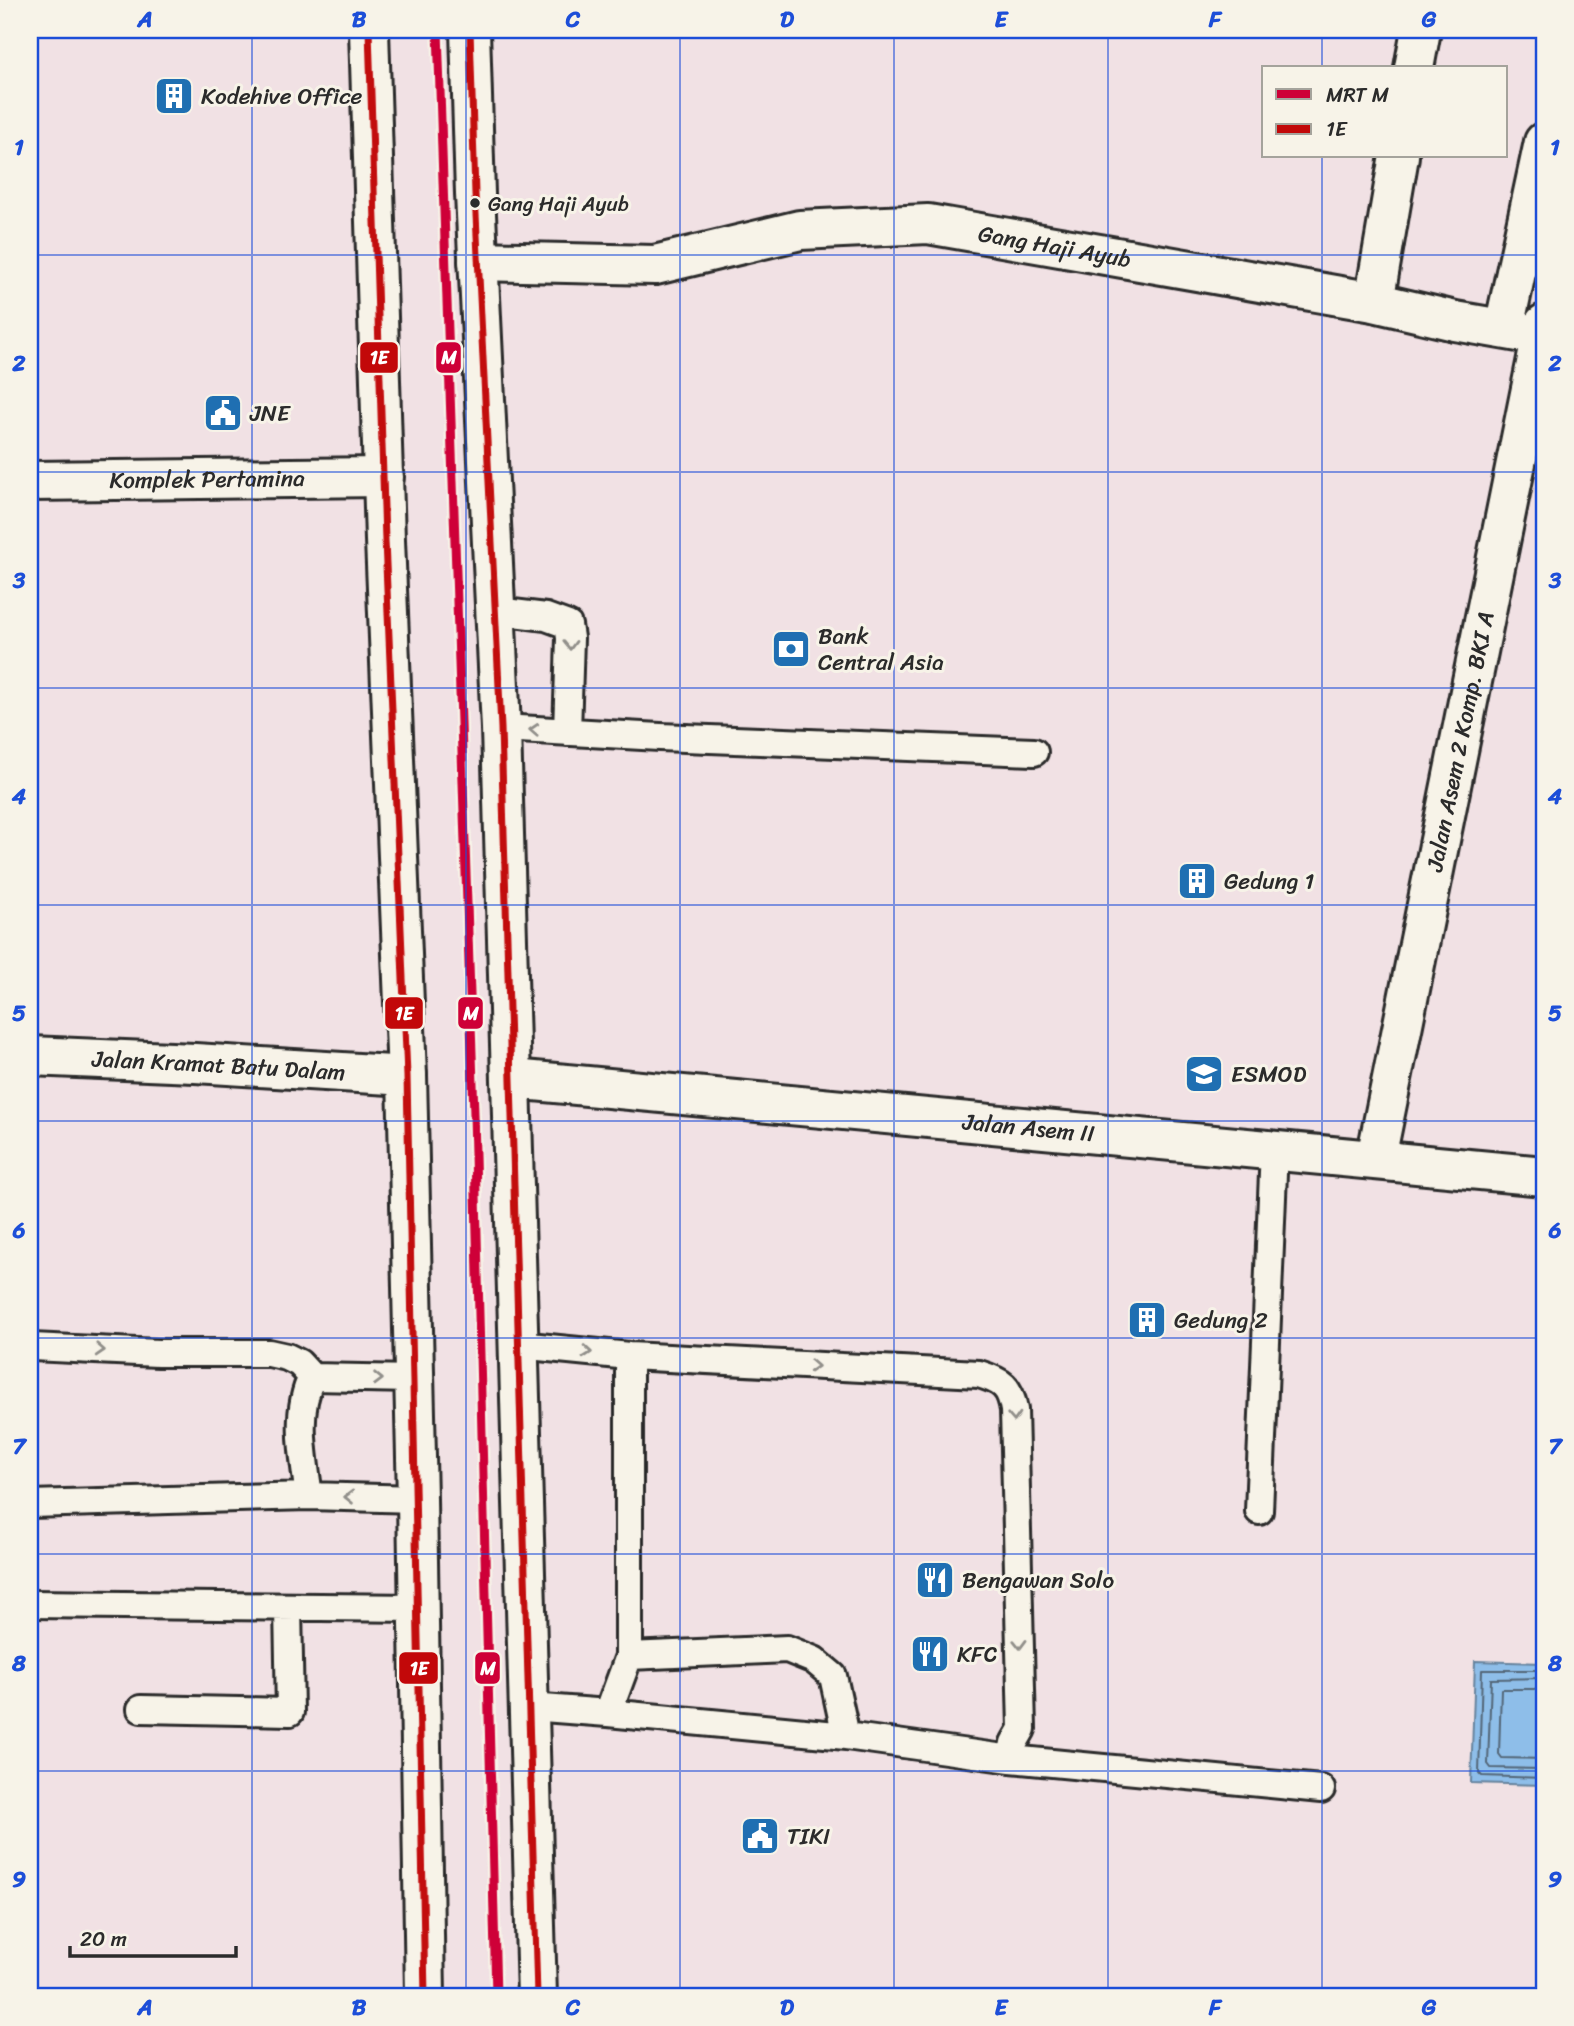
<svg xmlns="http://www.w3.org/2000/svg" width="1574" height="2026" viewBox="0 0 1574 2026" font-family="Sriracha,sans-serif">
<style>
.water{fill:#8ebee9;stroke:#66839d;stroke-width:2}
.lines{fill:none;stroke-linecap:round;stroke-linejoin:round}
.shore{stroke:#536677;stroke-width:2}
.lane-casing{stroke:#2b2b2b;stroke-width:32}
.street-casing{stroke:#2b2b2b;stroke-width:44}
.secondary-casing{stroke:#2b2b2b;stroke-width:44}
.primary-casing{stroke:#2b2b2b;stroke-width:44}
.lane{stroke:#f7f3e8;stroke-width:26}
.street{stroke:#f7f3e8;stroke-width:38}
.secondary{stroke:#f7f3e8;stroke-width:38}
.primary{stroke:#f7f3e8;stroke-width:38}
.bus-1-casing{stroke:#f7f3e8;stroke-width:12}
.bus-1{stroke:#c20809;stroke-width:7}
.metro-1-casing{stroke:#f7f3e8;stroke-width:14}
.metro-1{stroke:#ce0037;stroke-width:9}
.oneway{stroke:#918f8a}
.grid{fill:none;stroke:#1d4ed8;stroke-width:2;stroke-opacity:0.55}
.bus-dot{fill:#2b2b2b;stroke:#f7f3e8;stroke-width:2.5}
.labels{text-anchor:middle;stroke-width:6;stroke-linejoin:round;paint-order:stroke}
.bus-label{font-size:21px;fill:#2b2b2b;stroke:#f7f3e8;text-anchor:start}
.poi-label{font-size:23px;fill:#2b2b2b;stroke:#f7f3e8;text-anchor:start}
.street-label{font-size:23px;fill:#2b2b2b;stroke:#f7f3e8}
.line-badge{stroke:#f7f3e8;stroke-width:2.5}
.badge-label{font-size:19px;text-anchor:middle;font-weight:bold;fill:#fff}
.neatline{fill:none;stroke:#1d4ed8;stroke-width:2.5}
.grid-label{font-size:23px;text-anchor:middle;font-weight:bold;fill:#1d4ed8}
</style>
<rect width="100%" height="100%" fill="#f1e1e4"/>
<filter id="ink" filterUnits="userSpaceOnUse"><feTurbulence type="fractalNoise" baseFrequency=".0143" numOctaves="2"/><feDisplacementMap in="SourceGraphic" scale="14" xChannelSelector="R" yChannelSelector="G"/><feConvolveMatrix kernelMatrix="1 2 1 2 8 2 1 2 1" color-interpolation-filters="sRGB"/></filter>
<g filter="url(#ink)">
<!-- water -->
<path class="water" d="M 1475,1661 L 1544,1663 L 1544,1785 L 1471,1783 Z"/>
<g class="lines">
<!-- shore -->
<path class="shore" d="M 1544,1670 L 1482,1670 L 1479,1773 L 1482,1776 L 1544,1778
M 1544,1678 L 1491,1679 L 1488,1764 L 1491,1768 L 1544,1769
M 1544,1689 L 1501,1689 L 1499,1754 L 1502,1758 L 1544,1759"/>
<!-- lane casing -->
<g class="lane-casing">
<path id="lane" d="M 497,611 L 546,617 L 568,625 L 570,638 L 567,732
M 501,728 L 660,737 L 1034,752
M 519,1345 L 629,1356 L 979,1374 C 1002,1381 1010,1386 1014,1410 L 1022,1729 L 1014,1743 L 1011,1759 L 846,1736 L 608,1713 L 530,1707
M 32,1347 L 158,1353 L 269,1353 L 287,1357 L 299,1363 L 312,1377
M 414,1379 L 312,1377 C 294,1413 304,1458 309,1496 L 417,1499
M 30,1504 L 309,1496
M 1259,1511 L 1274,1149
M 30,1604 L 419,1608
M 629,1656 L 787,1649 L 814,1660 L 833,1676 L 846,1736
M 141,1709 L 290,1712 L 288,1607
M 608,1713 L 629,1656 L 629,1356
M 1011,1759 L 1321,1789"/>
</g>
<!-- street casing -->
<g class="street-casing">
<g id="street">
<path d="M 1414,68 L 1421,30"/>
<path id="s1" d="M 478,261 L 655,265 L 800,230 L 928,224 L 1374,302 L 1455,321 L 1542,336"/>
<path d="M 1374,302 L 1399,156"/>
<path d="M 1504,328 L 1544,142"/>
<path id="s2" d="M 30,481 L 384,477"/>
<path id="s3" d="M 30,1056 L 195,1063 L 407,1076"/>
<path id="s4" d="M 1376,1158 L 1544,324"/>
</g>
</g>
<!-- secondary casing -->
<g class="secondary-casing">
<g id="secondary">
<path id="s5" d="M 513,1079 L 1544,1176"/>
</g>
</g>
<!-- primary casing -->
<g class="primary-casing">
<path id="primary" d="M 369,30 L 385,540 L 407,1076 L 417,1499 L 425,1996
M 470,30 L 475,194 L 501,728 L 537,1996"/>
</g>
<!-- lane -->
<use href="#lane" class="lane"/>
<!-- street -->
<use href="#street" class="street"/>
<!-- secondary -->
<use href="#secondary" class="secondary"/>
<!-- primary -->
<use href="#primary" class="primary"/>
<!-- bus-1 casing -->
<g class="bus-1-casing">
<path id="bus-1" d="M 369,30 L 385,540 L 407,1076 L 425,1996
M 470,30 L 475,194 L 501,728 L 537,1996"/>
</g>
<!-- bus-1 -->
<use href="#bus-1" class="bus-1"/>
<!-- metro-1 casing -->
<g class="metro-1-casing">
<path id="metro-1" d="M 438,30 L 474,1114 L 496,1996"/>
</g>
<!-- metro-1 -->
<use href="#metro-1" class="metro-1"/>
</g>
<!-- one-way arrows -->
<defs><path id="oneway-chevron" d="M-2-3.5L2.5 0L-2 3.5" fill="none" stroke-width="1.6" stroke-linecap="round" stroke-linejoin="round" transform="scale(1.75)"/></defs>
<g class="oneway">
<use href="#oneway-chevron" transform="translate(570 645) rotate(89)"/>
<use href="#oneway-chevron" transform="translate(534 730) rotate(-177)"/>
<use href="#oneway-chevron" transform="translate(100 1350) rotate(3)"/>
<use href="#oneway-chevron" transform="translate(587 1352) rotate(5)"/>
<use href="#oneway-chevron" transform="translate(814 1366) rotate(3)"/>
<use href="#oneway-chevron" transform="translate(378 1379) rotate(1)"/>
<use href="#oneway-chevron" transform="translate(1014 1417) rotate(87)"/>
<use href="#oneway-chevron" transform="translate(349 1497) rotate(-179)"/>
<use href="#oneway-chevron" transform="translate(1020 1644) rotate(89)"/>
</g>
</g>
<!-- grid -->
<path class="grid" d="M 252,30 L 252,1996M 466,30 L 466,1996M 680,30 L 680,1996M 894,30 L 894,1996M 1108,30 L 1108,1996M 1322,30 L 1322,68M 1322,156 L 1322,1996M 30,255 L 1544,255M 30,472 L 1544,472M 30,688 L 1544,688M 30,905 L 1544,905M 30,1121 L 1544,1121M 30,1338 L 1544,1338M 30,1554 L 1544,1554M 30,1771 L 1544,1771"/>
<!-- icons -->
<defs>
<g id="building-square" transform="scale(2.0125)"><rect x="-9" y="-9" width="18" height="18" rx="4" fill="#1f6fb2" stroke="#f7f3e8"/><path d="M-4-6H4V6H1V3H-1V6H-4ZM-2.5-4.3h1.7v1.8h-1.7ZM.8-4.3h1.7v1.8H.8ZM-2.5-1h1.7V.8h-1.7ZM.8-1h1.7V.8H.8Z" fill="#fff"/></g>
<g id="civic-square" transform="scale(2.0125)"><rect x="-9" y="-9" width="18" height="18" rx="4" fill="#1f6fb2" stroke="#f7f3e8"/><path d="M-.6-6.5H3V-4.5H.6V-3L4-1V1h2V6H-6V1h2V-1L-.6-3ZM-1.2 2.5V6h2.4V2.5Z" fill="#fff"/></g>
<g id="bank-square" transform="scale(2.0125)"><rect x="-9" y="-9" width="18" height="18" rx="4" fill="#1f6fb2" stroke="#f7f3e8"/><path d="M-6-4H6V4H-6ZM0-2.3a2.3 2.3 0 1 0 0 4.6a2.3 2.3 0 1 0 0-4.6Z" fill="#fff"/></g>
<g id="university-square" transform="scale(2.0125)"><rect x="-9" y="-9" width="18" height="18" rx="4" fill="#1f6fb2" stroke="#f7f3e8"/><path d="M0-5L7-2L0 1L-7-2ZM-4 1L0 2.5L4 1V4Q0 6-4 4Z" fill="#fff"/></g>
<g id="restaurant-square" transform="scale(2.0125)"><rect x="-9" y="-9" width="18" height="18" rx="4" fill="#1f6fb2" stroke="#f7f3e8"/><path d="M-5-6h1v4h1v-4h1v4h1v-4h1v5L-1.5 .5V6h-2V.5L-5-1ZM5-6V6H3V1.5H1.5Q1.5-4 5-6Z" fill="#fff"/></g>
</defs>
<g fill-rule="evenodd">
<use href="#building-square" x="174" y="96"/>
<use href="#civic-square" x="223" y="413"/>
<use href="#bank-square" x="791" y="649"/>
<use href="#building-square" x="1197" y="881"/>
<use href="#university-square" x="1204" y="1074"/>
<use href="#building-square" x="1147" y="1320"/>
<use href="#restaurant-square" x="935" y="1580"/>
<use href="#restaurant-square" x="930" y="1654"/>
<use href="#civic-square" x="760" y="1836"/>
</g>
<!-- markers -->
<circle class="bus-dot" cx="475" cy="203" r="6"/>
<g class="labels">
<!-- bus labels -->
<g class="bus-label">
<text x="488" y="211">Gang Haji Ayub</text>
</g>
<!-- poi labels -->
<g class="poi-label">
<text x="201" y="104">Kodehive Office</text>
<text x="250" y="421">JNE</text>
<text x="818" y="644">Bank<tspan x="818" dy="26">Central Asia</tspan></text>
<text x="1224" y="889">Gedung 1</text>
<text x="1231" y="1082">ESMOD</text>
<text x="1174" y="1328">Gedung 2</text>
<text x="962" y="1588">Bengawan Solo</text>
<text x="957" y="1662">KFC</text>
<text x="787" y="1844">TIKI</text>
</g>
<!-- street labels -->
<g class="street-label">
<text dy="8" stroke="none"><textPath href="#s1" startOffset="583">Gang Haji Ayub</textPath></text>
<text dy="8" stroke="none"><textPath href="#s2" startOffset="177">Komplek Pertamina</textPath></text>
<text dy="8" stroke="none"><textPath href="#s4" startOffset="425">Jalan Asem 2 Komp. BKI A</textPath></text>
<text dy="8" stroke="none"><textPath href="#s3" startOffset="189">Jalan Kramat Batu Dalam</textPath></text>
<text dy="8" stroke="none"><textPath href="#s5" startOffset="518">Jalan Asem II</textPath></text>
</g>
</g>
<g class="line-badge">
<rect x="435" y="341" width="27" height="33" rx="7" fill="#ce0037"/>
<rect x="359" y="341" width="40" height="33" rx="7" fill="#c20809"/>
<rect x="384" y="996" width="40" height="34" rx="7" fill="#c20809"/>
<rect x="457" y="996" width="27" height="34" rx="7" fill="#ce0037"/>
<rect x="398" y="1651" width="41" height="34" rx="7" fill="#c20809"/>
<rect x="474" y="1651" width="27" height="34" rx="7" fill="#ce0037"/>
</g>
<g class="badge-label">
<text x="449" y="364">M</text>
<text x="379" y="364">1E</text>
<text x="404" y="1020">1E</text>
<text x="471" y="1020">M</text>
<text x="419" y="1675">1E</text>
<text x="488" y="1675">M</text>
</g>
<!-- margin -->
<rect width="1574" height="2026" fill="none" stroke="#f7f3e8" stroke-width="77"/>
<!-- legend -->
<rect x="1262" y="66" width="245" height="91" fill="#f7f3e8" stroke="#a5a39c" stroke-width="2"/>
<rect x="1276" y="89" width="35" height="10" fill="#ce0037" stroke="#a5a39c" stroke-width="2"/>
<text x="1326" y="102" font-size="21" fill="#2b2b2b">MRT M</text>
<rect x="1276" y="124" width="35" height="10" fill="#c20809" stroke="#a5a39c" stroke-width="2"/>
<text x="1326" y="136" font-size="21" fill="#2b2b2b">1E</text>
<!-- scale -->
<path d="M70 1946v10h166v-10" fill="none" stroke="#2b2b2b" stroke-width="3.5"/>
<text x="80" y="1946" font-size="21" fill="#2b2b2b" stroke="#f7f3e8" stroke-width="5" paint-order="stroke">20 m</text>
<rect x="38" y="38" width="1498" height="1950" class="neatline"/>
<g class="grid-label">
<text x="145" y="27">A</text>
<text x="359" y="27">B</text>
<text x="573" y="27">C</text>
<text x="787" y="27">D</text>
<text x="1001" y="27">E</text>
<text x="1215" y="27">F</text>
<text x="1429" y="27">G</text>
<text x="19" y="155">1</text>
<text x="1555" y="155">1</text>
<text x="19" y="371">2</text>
<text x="1555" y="371">2</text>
<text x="19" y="588">3</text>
<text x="1555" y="588">3</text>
<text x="19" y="804">4</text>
<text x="1555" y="804">4</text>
<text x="19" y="1021">5</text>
<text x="1555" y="1021">5</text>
<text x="19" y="1238">6</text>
<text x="1555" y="1238">6</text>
<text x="19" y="1454">7</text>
<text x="1555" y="1454">7</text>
<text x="19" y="1671">8</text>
<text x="1555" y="1671">8</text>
<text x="19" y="1887">9</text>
<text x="1555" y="1887">9</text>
<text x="145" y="2015">A</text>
<text x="359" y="2015">B</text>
<text x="573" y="2015">C</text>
<text x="787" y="2015">D</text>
<text x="1001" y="2015">E</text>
<text x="1215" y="2015">F</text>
<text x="1429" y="2015">G</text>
</g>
</svg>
